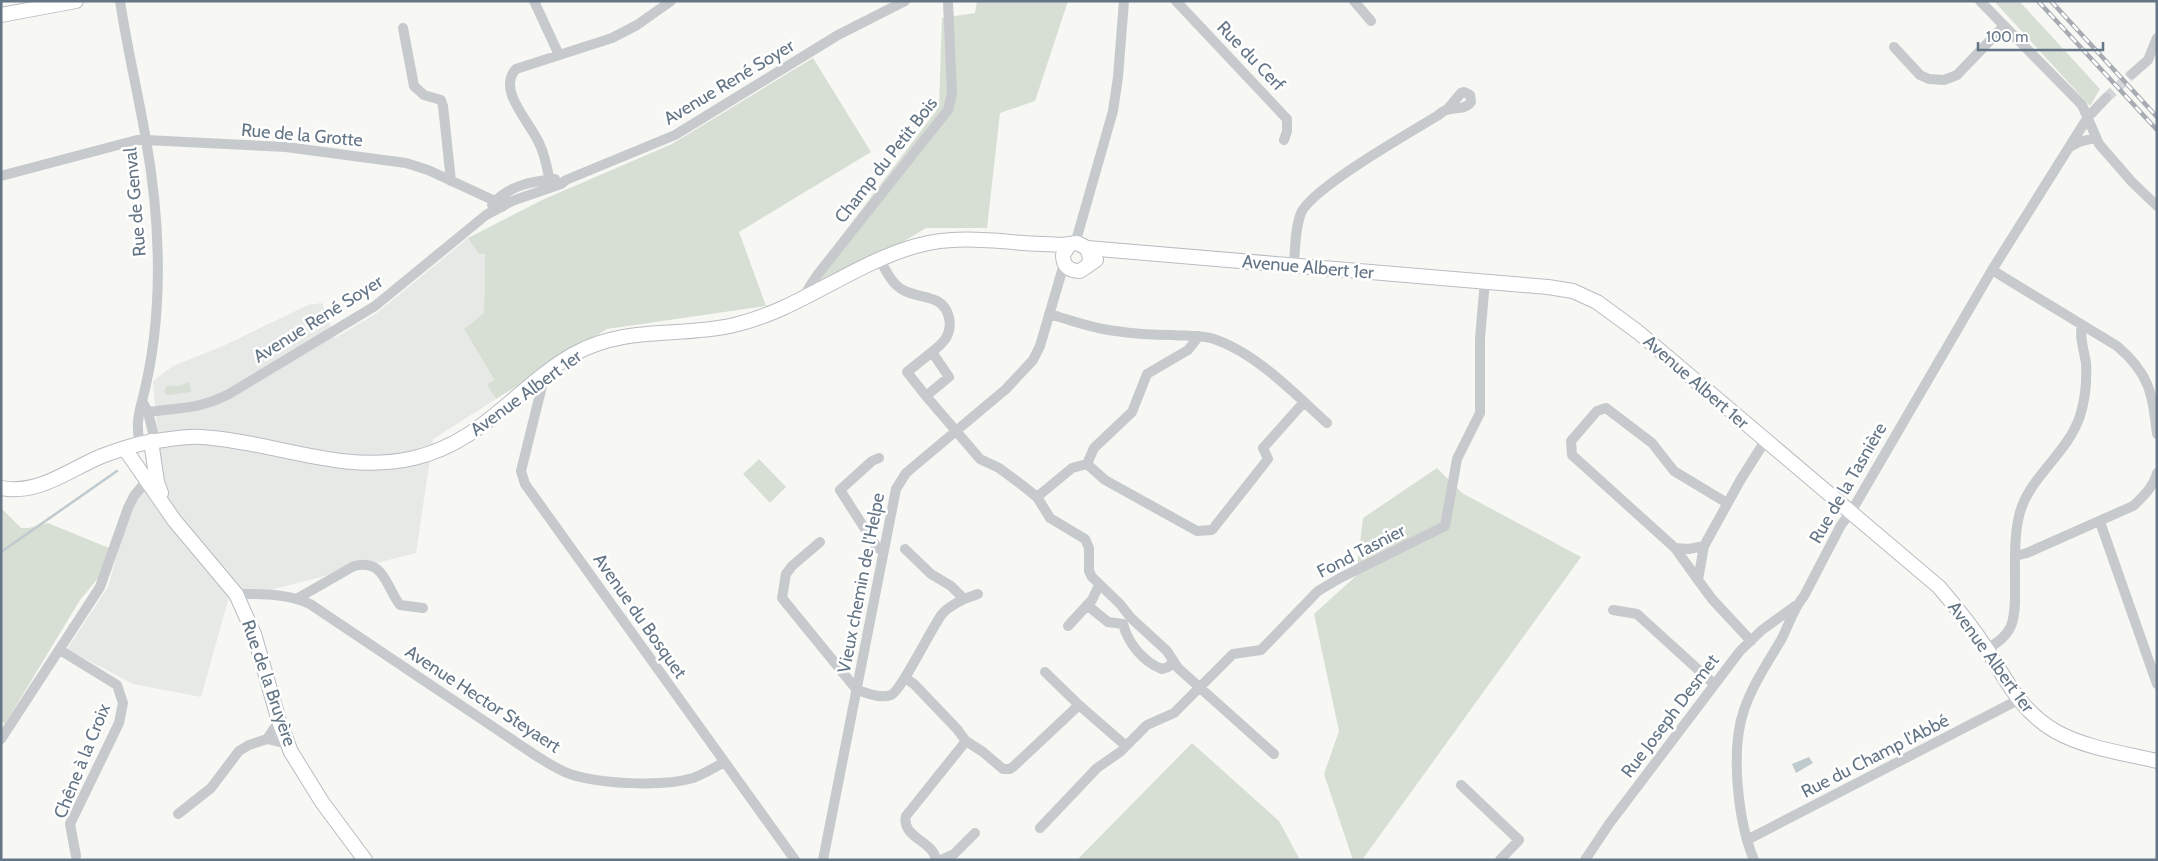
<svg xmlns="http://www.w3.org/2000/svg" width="2158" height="861" viewBox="0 0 2158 861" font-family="Cabin,sans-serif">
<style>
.built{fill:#e7e9e7}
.green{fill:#d7dfd4}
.water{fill:#bfcacf}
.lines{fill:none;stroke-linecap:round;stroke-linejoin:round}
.stream{stroke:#bfcacf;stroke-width:2.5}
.minor-tunnel{stroke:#d2d6d8;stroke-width:10;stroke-dasharray:10 5;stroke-linecap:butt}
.secondary-casing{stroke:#b8bdc2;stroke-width:16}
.minor{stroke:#c6cacd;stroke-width:10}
.secondary{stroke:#fff;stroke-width:14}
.rail-casing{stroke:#a6acb2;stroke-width:4.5}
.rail{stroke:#fff;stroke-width:2.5;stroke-dasharray:8;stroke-linecap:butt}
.labels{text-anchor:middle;stroke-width:5;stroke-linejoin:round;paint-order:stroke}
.street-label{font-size:18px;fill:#647586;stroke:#fff}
</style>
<rect width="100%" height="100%" fill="#f7f7f3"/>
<!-- built -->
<path class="built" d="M 468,238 L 479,251 L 485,254 L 484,313 L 464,329 L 494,381 L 487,385 L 496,399 L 433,439 L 416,553 L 262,592 L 229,597 L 201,697 L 133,684 L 67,649 L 108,587 L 131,504 L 158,440 L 153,381 L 173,366 L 223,346 L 308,305 L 322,303 L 335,338 L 377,313 Z"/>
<!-- green -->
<path class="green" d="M 977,1 L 1068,1 L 1035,101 L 1000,113 L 987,228 L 926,228 L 901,243 L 801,290 L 939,107 L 942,18 L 975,13 Z
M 1994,1 L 2019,1 L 2100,89 L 2090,106 Z
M 813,58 L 871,152 L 739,232 L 766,306 L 607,329 L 496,399 L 487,385 L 494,380 L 464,329 L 484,313 L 485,254 L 479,254 L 468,238 L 542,200 L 672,144 Z
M 189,382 L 191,392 L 168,395 L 164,392 L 166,386 L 178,386 Z
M 759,459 L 786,487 L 770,503 L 743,474 Z
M 1437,468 L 1462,493 L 1581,557 L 1362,860 L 1353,860 L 1324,774 L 1339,731 L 1314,614 L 1356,576 L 1363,518 Z
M 1,508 L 21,528 L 29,528 L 48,523 L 109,548 L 99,577 L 80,600 L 5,724 L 1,721 Z
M 1192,743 L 1279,821 L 1300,860 L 1077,860 Z"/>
<!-- water -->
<path class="water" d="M 1809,757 L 1813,763 L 1796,773 L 1792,764 Z"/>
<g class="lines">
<!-- stream -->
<path class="stream" d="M 1,552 L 117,471"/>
<!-- minor-tunnel -->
<path class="minor-tunnel" d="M 2106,98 L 2132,74"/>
<!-- secondary casing -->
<g class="secondary-casing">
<path id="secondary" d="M 1,15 L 76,1
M 1069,245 L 1063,255 C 1063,266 1069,271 1080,271 L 1096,260
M 1087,248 L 1548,287 L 1573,291 L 1597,302 L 1638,332 L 1939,587 C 1957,608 1973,628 1988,651 C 2007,682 2022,712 2055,731 C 2085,748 2123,753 2157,761
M 151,441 L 157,482 L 161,493
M 125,449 L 174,520 L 236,594 L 254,634 L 279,721 L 291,752 L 322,802 L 365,860
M 1,488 C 39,495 68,470 102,456 C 118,450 138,443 156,441 C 171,439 186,436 201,437 C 273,441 341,475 414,458 C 483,442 516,387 574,354 C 626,325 679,338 734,325 C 799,310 852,264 916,246 C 951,236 987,240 1023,243 C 1036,244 1049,244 1062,245 L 1077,243 L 1087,248 L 1090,258 L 1089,263"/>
</g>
<!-- minor -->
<path class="minor" d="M 120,1 C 127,48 138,93 146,140 C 161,224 164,318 142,401
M 534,1 L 559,55
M 1176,1 L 1287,119 L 1287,131 L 1284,140
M 1354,1 L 1371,21
M 1980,1 L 2082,105 L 2099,144 L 2132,182 L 2157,206
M 403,28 L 414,86 L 424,95 L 441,100 L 443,106 L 451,181
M 1894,47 L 1920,75 L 1929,79 L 1944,80 L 1957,75 L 2004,26
M 2132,74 L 2148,60 L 2157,38
M 2070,147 L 2079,142 L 2095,138
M 1,176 L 137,140 L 146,140 L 286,147 L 406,163 L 428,170 L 495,201 L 502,207
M 551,187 C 548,173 546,158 540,145 C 531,123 496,90 516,69 L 612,38 L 637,25 L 671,1
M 492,205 C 507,186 532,181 555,179
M 1077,243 L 1077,237 L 1113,111 L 1118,77 L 1124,1
M 880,260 C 886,271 892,284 903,290 C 914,296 927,296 937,301 C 950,308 953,326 946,338 C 942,344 937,348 932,352 L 949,377 L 926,396 L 980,459 L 999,468 L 1022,485 L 1037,497 L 1050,518 L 1085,539 L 1089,548 L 1089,571 L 1092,577 L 1120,604 L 1131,618 L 1167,651 L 1178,668 L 1274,754
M 1294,266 C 1295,249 1295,229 1301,213 C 1312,188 1409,133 1437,116 C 1440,114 1443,111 1446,110 C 1455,107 1465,110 1471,102 L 1470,95 L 1464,92 L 1461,93 L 1447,110
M 1992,270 L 2117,346 C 2150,374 2152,393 2157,434
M 806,297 L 810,286 L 818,274 L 948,110 L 952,94 L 948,1
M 1049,314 C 1071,320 1093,329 1116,331 C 1134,334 1154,335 1173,335 C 1187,336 1201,335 1214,339 C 1256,353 1295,394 1327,423
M 545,374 L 521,471 L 525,484 L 795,860
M 926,396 L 907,372 L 932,352
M 148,412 C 181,407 197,410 229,394 L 375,306 L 486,215 L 512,201 L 561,184 L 566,180 L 675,135 L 838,35 L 905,1
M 140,444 C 136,428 138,416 142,401 L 148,412 L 155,441
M 879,458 L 872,461 L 840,490 L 876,546 L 883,552
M 1087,464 L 1105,480 L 1197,531 L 1212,530 L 1268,459 L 1263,448 L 1304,402
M 1037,497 L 1072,468 L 1087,464 L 1094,448 L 1132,412 L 1147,374 L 1188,350 L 1199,336
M 2100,522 L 2157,684
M 820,542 L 792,566 L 786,574 L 782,598 L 857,690 C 867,693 880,699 891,695 C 901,691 931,629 942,614 C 948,607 956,603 964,599
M 1675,548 L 1689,549 L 1704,546
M 905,549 L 931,574 L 951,586 L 964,599 L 978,594
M 2015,556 L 2027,553 L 2133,506 C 2144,496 2153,487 2157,473
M 1698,580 L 1675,548 L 1572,455 L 1571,441 L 1597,411 L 1606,408 L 1652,443 L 1674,471 L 1727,503
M 236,594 C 261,594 287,593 310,604 L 535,755 C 546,762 558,770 570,774 C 600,784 662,787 693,778 C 704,774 714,768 724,762
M 298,598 L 354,566 C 384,558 386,587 400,605 L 423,608
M 1087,605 L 1108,622 L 1123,624 C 1128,643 1143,662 1162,669 L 1168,667 L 1173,662
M 1613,610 L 1637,614 L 1714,684
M 1068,626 L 1092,600 L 1099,585
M 1751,641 L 1712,599 L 1698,580 L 1704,546 L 1741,479 L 1765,441
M 1987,649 C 1997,643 2006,637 2011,626 C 2016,613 2015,598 2015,584 C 2015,561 2014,538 2019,516 C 2028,477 2067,455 2080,416 C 2085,400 2087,380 2086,363 C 2084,350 2079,337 2082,325
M 60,650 L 117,685 L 123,703 L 119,723 L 70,824 L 76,856
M 1045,672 L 1079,705
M 905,678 L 914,684 L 957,729 L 966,741 L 983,752 L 1003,769 L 1010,769 L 1014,766 L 1079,705 L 1126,746
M 1,739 L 100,587 L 128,508 L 134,496 L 147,480
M 267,739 L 288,744
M 1461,785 L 1519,840 L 1500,860
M 178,814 L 211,788 L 239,751 L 249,745 L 267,739 L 279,721
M 1040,828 L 1097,768 L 1120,752 L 1147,725 L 1174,713 L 1233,654 L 1261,650 L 1318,591 L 1340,578 L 1445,526 L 1457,459 L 1480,413 L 1480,338 L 1485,281
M 1747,840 L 2018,700
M 823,860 L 896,489 L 906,473 L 1006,389 L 1033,360 L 1040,346 L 1064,264
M 936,860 C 934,841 901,838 906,816 L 966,741
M 941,860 L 954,854 L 975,833
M 1585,860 L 1609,824 L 1740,651 L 1762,630 L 1795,606
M 1754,860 C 1738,822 1730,750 1744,710 C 1752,686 1768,662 1781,640 C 1789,625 1793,609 1804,596 L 1841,525 L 1851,512 L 1992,270 L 2088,117 L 2106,98"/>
<!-- secondary -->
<use href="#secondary" class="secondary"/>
<!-- rail casing -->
<g class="rail-casing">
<path id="rail" d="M 2038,1 L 2157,130
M 2051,1 L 2157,117"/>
</g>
<!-- rail -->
<use href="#rail" class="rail"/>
</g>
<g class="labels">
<!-- street labels -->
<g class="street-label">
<text transform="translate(1251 56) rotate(46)" y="6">Rue du Cerf</text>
<text transform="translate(729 82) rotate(-31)" y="6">Avenue René Soyer</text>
<text transform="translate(302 135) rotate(5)" y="6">Rue de la Grotte</text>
<text transform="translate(886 160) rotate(-52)" y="6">Champ du Petit Bois</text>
<text transform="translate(135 202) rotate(-95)" y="6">Rue de Genval</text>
<text transform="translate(1308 267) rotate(5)" y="6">Avenue Albert 1er</text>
<text transform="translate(318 319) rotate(-32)" y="6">Avenue René Soyer</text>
<text transform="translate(1696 382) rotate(41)" y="6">Avenue Albert 1er</text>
<text transform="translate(526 393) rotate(-36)" y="6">Avenue Albert 1er</text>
<text transform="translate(1848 483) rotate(-60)" y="6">Rue de la Tasnière</text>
<text transform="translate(1361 551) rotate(-27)" y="6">Fond Tasnier</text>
<text transform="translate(861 583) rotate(-79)" y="6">Vieux chemin de l'Helpe</text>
<text transform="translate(640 616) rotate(55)" y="6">Avenue du Bosquet</text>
<text transform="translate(1991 657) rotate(54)" y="6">Avenue Albert 1er</text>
<text transform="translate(269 683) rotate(71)" y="6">Rue de la Bruyère</text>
<text transform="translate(483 699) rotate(33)" y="6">Avenue Hector Steyaert</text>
<text transform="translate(1670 716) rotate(-53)" y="6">Rue Joseph Desmet</text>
<text transform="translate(1875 756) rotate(-27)" y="6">Rue du Champ l'Abbé</text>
<text transform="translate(82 761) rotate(-68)" y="6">Chêne à la Croix</text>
</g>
</g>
<!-- border -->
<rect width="2158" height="861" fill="none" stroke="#647586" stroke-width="5"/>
<!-- scale -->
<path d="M1978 42v8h125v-8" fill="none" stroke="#647586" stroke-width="2.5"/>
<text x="1986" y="42" font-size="15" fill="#647586" stroke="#ffffff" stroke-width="4" paint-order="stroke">100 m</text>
</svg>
